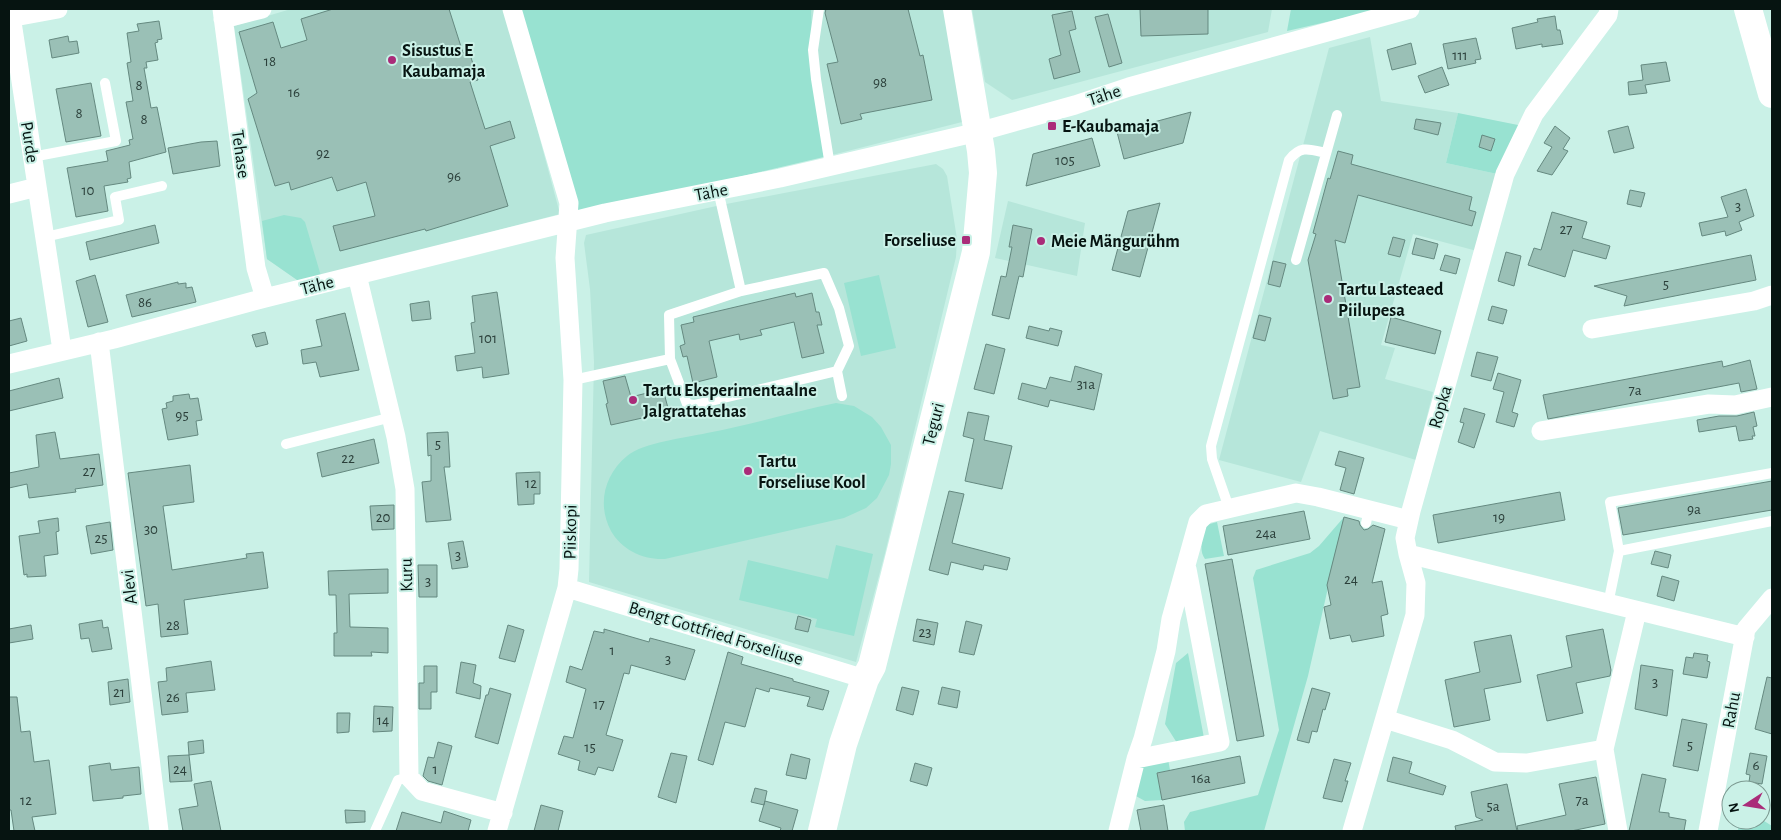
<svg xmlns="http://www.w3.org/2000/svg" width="1781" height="840" viewBox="0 0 1781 840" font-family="'Alegreya Sans',sans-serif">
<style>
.built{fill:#b6e6da}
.green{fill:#98e2d1}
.building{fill:#9ac0b6;stroke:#658980}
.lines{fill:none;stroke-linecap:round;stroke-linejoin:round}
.lane{stroke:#fff;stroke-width:10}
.street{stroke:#fff;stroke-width:19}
.secondary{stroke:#fff;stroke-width:28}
.poi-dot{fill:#aa2b79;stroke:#caf1e7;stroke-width:2}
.labels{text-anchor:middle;stroke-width:4;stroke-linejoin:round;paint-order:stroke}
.number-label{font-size:15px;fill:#2b3f3a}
.poi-label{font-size:18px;font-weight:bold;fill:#061411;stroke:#caf1e7;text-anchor:start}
.street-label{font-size:18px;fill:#061411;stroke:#caf1e7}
</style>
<rect width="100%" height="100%" fill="#caf1e7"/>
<!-- built -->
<path class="built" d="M 291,9 L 505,9 L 560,214 L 300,282 L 267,259 L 234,26 Z
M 811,9 L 948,9 L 966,121 L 828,156 L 813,50 Z
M 972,9 L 1272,9 L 1268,32 L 1012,100 L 985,82 Z
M 1370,37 L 1381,101 L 1458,113 L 1446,163 L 1502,175 L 1477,251 L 1413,234 L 1381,345 L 1395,348 L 1385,379 L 1433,392 L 1416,460 L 1320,431 L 1301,482 L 1219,460 L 1329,48 Z
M 936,164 L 943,169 L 947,176 L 957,239 L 956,257 L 885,553 L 856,662 L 589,582 L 594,362 L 590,289 L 584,243 L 586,235 L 721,205 Z
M 1008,201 L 1085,223 L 1077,276 L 995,258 Z"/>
<!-- green -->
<path class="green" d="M 516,9 L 811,9 L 813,50 L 828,156 L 578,215 Z
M 1291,9 L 1383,9 L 1287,31 Z
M 1458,113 L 1523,126 L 1502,175 L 1446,163 Z
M 284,215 L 301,218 L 305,222 L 321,276 L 300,282 L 267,259 L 262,221 Z
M 879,275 L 896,348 L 861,356 L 844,283 Z
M 836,403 L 854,406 L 872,417 L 881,427 L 891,445 L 891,464 L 889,475 L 877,498 L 866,508 L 844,518 L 665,559 C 643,560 622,550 611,531 C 597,505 604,475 627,456 C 644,442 685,438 707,433 C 750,425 793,412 836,403 Z
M 1344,517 L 1308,676 L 1264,831 L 1185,831 L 1184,822 L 1190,812 L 1258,795 L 1279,730 L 1253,578 L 1256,570 L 1310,553 L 1319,546 Z
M 1217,522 L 1224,556 L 1205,559 C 1198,550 1203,535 1206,525 Z
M 836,545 L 873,554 L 854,636 L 815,627 L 817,619 L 739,600 L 748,560 L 828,579 Z
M 1188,653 L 1204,738 L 1177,743 L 1165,724 L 1176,663 Z
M 1168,759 L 1170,770 L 1157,773 L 1162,800 L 1145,801 L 1134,795 L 1139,768 Z
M 1761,819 L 1772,826 L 1772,831 L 1738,831 L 1739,820 Z"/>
<!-- building -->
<path class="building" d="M 333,9 L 449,9 L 463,53 L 469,51 L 478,80 L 470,82 L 485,129 L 510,121 L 515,138 L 490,146 L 508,206 L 426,231 L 425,229 L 340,251 L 333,226 L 375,216 L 366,182 L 337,191 L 332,177 L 291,190 L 289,182 L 275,186 L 248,99 L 257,93 L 239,32 L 273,22 L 281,48 L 307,40 L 301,19 Z
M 826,9 L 908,9 L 920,56 L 923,55 L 932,100 L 860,114 L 862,119 L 841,124 L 827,64 L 838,62 L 825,13 Z
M 1140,9 L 1208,9 L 1208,34 L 1141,36 Z
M 1072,11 L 1076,29 L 1069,31 L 1080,72 L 1054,79 L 1049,59 L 1061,55 L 1052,15 Z
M 1108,14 L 1122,63 L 1109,67 L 1095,17 Z
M 1555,16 L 1557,30 L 1560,30 L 1563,44 L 1542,47 L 1542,44 L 1516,49 L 1512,28 L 1538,22 L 1537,19 Z
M 159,21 L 162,39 L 157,40 L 158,42 L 155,43 L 158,60 L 146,62 L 147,68 L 144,68 L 151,108 L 157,107 L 166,152 L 129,162 L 131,178 L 127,179 L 128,182 L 104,186 L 108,211 L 76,217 L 67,168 L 108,161 L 106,151 L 130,145 L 129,140 L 133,139 L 126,102 L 133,101 L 127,63 L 131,62 L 127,33 L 139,31 L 137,24 Z
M 68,36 L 69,42 L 77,41 L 79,53 L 52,58 L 49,40 Z
M 1476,38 L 1481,59 L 1475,60 L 1476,63 L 1448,69 L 1443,44 Z
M 1411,43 L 1416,64 L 1392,70 L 1387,50 Z
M 1666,62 L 1670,81 L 1645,85 L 1647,93 L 1629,95 L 1628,82 L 1643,80 L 1641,65 Z
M 1442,67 L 1449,85 L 1425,93 L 1418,76 Z
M 91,83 L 101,136 L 66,142 L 56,89 Z
M 1191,112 L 1183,143 L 1124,159 L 1117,132 Z
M 1416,119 L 1441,123 L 1438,135 L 1414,129 Z
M 1555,126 L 1570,138 L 1563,149 L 1568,151 L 1552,175 L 1537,171 L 1552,147 L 1544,143 Z
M 1628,126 L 1634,148 L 1614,153 L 1608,131 Z
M 1482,135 L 1495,139 L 1491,151 L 1479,147 Z
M 1092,138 L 1100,166 L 1026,186 L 1033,154 Z
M 217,141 L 220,166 L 173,174 L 168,148 L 201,142 Z
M 1338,151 L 1353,155 L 1351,164 L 1472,197 L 1469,210 L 1476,212 L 1472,226 L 1358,195 L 1345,243 L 1335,240 L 1360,387 L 1347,389 L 1348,396 L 1333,399 L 1308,260 L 1316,234 L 1313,233 L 1328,178 L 1330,179 Z
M 1746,189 L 1754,216 L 1739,222 L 1742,230 L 1726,236 L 1725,231 L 1702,236 L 1699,223 L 1728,217 L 1721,197 Z
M 1630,190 L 1645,193 L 1641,207 L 1627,204 Z
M 1160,203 L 1140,277 L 1112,270 L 1128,211 Z
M 1552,212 L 1587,222 L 1582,238 L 1610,246 L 1606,259 L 1573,250 L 1565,277 L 1528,265 L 1534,248 L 1541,250 Z
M 155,225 L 159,243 L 90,260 L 86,242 Z
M 1013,225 L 1032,229 L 1023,277 L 1019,276 L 1009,319 L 992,315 L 1001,276 L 1006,277 L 1012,247 L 1009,247 Z
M 1393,237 L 1405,240 L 1400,257 L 1388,254 Z
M 1416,238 L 1438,244 L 1434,259 L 1412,254 Z
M 1506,252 L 1521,256 L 1514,286 L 1498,281 Z
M 1445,255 L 1460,259 L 1456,274 L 1440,270 Z
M 1751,255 L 1756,280 L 1624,306 L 1627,296 L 1594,286 Z
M 1273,261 L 1286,264 L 1280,287 L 1268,284 Z
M 95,275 L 108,322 L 88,327 L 76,281 Z
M 178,282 L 178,284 L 186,283 L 186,288 L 192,287 L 196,302 L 132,317 L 126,295 Z
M 497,292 L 509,374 L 483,378 L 482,367 L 457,371 L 455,356 L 475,353 L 471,323 L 475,322 L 472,296 Z
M 795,293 L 796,297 L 812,293 L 816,312 L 819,312 L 822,325 L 817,325 L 824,353 L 802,358 L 794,322 L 760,330 L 762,335 L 740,340 L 739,334 L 709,341 L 717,377 L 693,383 L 687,356 L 683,357 L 680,346 L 685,344 L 681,325 L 694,322 L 693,317 Z
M 429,301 L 431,319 L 412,321 L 410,304 Z
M 1492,306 L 1507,310 L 1503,324 L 1488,320 Z
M 345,313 L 359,370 L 320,377 L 316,362 L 303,364 L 301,350 L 322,346 L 316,320 Z
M 1259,315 L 1271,318 L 1265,341 L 1253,338 Z
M 1391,317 L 1441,331 L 1435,354 L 1385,342 Z
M 21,318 L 27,341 L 9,346 L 9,321 Z
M 1029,326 L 1049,331 L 1050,328 L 1062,331 L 1058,346 L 1026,338 Z
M 265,332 L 268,344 L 256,347 L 252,335 Z
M 986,344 L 1005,349 L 994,394 L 974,389 Z
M 1477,352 L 1498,357 L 1491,381 L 1471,376 Z
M 1750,360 L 1757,389 L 1741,392 L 1739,383 L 1548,419 L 1543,395 L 1722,361 L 1723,367 Z
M 1075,366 L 1102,374 L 1094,410 L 1050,400 L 1048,407 L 1018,399 L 1022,383 L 1046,389 L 1050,377 L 1071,382 Z
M 1498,373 L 1521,380 L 1512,412 L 1518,414 L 1514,427 L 1496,422 L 1504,392 L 1493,389 Z
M 625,376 L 631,397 L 663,389 L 669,412 L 611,425 L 606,404 L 608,403 L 603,381 Z
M 59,378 L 63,398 L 9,411 L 9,391 Z
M 189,394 L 190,399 L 198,398 L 202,420 L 196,421 L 198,435 L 168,440 L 162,409 L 167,408 L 166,403 L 173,401 L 173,396 Z
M 1464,408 L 1485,414 L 1474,448 L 1458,442 L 1464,423 L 1460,422 Z
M 968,412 L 989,416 L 984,440 L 1012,446 L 1002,489 L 965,481 L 974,439 L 963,436 Z
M 1754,412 L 1757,426 L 1753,427 L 1755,436 L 1752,436 L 1753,439 L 1739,441 L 1736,426 L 1699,432 L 1697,420 L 1719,416 L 1737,416 Z
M 55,432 L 60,459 L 99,454 L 103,485 L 75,489 L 76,492 L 29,498 L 27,484 L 9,488 L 9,473 L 39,467 L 36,435 Z
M 448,432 L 450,467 L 444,467 L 451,520 L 426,522 L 422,482 L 431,481 L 431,455 L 428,456 L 427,433 Z
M 374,439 L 379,463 L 322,477 L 317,453 Z
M 1339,451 L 1364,458 L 1354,494 L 1340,490 L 1346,468 L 1335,465 Z
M 190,465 L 194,502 L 163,506 L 172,570 L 247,558 L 246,554 L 263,552 L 268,588 L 184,600 L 188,634 L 161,637 L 158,604 L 146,606 L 128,473 Z
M 540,472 L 540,494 L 534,494 L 534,504 L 518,505 L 516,473 Z
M 1772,481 L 1772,510 L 1623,535 L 1618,508 Z
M 949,491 L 964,494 L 952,543 L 1010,558 L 1007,570 L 984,565 L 983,570 L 951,562 L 948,575 L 929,570 Z
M 1560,492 L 1565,520 L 1438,543 L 1433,515 Z
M 394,505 L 394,529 L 372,530 L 370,506 Z
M 1304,511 L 1310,539 L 1228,555 L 1223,526 Z
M 1344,517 L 1359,521 L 1360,525 L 1364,530 L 1368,529 L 1373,525 L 1385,529 L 1372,583 L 1382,581 L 1388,614 L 1381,616 L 1384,636 L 1352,642 L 1350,635 L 1330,639 L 1324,607 L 1331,605 L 1327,585 Z
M 58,518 L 59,531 L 56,532 L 58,554 L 44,556 L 46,576 L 27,577 L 27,574 L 24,575 L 19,536 L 40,533 L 38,521 Z
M 110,522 L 113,550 L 91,554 L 86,526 Z
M 463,541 L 468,567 L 452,569 L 448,543 Z
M 1655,551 L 1671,555 L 1668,568 L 1651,564 Z
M 1232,559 L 1264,736 L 1237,741 L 1205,564 Z
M 418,565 L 437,565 L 437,597 L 419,597 Z
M 388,569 L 388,593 L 349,594 L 350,627 L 388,628 L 388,653 L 371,652 L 372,656 L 334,656 L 334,633 L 337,633 L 336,595 L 329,595 L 328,571 Z
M 1662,576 L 1679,581 L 1674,601 L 1657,596 Z
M 798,616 L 811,620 L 808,632 L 795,629 Z
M 917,619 L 938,623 L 934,645 L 913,641 Z
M 102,620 L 103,628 L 108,627 L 112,649 L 92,652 L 89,638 L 81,639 L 79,624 Z
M 966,621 L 982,625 L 974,655 L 959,652 Z
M 31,625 L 33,639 L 9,643 L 9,629 Z
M 508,625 L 524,630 L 515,662 L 499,658 Z
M 604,629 L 649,642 L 650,638 L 695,650 L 685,680 L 631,665 L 629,674 L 624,673 L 606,735 L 623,740 L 613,771 L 598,767 L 595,775 L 578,770 L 580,761 L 558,754 L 564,736 L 573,738 L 586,689 L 566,682 L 570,666 L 582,670 L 594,631 L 604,633 Z
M 1603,629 L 1611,670 L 1610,676 L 1576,683 L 1583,713 L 1547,721 L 1537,675 L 1572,667 L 1566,636 Z
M 1511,635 L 1521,682 L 1484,689 L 1490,720 L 1454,727 L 1445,680 L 1480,672 L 1474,642 Z
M 728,652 L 743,657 L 741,664 L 793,679 L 793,681 L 829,691 L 823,710 L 807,706 L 810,697 L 770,688 L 769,692 L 756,688 L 745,727 L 725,722 L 713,765 L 698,760 Z
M 1694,653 L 1708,655 L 1707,661 L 1710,662 L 1707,678 L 1683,674 L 1686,657 L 1693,658 Z
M 211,661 L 215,690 L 186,693 L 188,712 L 162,715 L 158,682 L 167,681 L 166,668 Z
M 461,662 L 476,665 L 473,683 L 481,686 L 480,699 L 456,693 Z
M 1641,665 L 1673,670 L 1667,716 L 1635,709 Z
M 424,666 L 437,666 L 437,692 L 431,692 L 431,709 L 419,709 L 419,683 L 424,683 Z
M 1767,677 L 1772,678 L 1772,734 L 1755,729 Z
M 128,679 L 130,702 L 110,705 L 108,682 Z
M 902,687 L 919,691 L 913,715 L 896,710 Z
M 942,687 L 960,691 L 957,708 L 938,704 Z
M 490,688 L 511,694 L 498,744 L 475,737 L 486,695 L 488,695 Z
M 1312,688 L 1330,693 L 1325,710 L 1323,709 L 1317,732 L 1312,731 L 1309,743 L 1297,740 Z
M 9,697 L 17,697 L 21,732 L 30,731 L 34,762 L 49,760 L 56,814 L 32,817 L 35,831 L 14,831 L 11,810 L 9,810 Z
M 374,706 L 393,707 L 392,731 L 373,732 Z
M 337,713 L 350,713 L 349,732 L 337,733 Z
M 1682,719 L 1707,724 L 1698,771 L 1673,766 Z
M 203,740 L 204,753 L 189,755 L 188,742 Z
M 438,742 L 452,746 L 442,785 L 428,781 L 423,776 L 428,757 L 434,758 Z
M 671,753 L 687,756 L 676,803 L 658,797 Z
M 1750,753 L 1767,756 L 1762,784 L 1749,782 L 1750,775 L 1746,774 Z
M 791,754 L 810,759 L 806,779 L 786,775 Z
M 189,755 L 192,781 L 170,782 L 168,756 Z
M 1240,756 L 1245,783 L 1162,800 L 1157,773 Z
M 1393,757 L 1412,762 L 1409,773 L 1446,786 L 1443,795 L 1387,781 Z
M 1334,759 L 1351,763 L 1345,781 L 1348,781 L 1342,802 L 1323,798 Z
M 110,763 L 111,770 L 139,767 L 141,794 L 123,796 L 123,798 L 93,801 L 89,766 Z
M 915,763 L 932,768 L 927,786 L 910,781 Z
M 1642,774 L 1666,779 L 1659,812 L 1669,813 L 1669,817 L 1686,820 L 1684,831 L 1629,831 Z
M 1596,777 L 1605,824 L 1571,831 L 1518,831 L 1517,826 L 1566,815 L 1559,784 Z
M 211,781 L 221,831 L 183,831 L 179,809 L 198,806 L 194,784 Z
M 1507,784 L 1517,831 L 1456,831 L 1455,826 L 1483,820 L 1476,817 L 1471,792 Z
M 755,788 L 767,791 L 764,805 L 751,802 Z
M 765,801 L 798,810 L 792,831 L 780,831 L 781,828 L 759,821 Z
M 541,805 L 563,811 L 558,831 L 534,831 Z
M 1164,805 L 1168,831 L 1141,831 L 1137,810 Z
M 345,810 L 365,811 L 365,822 L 346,823 Z
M 444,811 L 471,820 L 468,831 L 396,831 L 402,812 L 441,823 Z"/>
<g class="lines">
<!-- lane -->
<path class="lane" d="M 819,9 L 813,50 L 816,79 L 830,166
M 32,157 L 116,141 L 105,83
M 718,190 L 741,291 L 824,273 L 839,308 L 849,346 L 837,371 L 842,396
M 45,237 L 119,220 L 115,197 L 162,186
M 1296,260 L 1337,115
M 670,359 L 687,404 L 694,405 L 837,371
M 573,380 L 670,359 L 669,315 L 741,291
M 286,444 L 392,417
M 1229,508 L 1212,459 L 1211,446 L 1289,160 C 1301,145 1309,149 1326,153
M 1366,523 L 1369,510
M 1619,551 L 1610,502 L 1772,473
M 1608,604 L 1619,551 L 1772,521
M 375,831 L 398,780 L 409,777"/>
<!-- street -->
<path class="street" d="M 10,9 L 62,350
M 222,9 L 256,268 L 265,298
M 9,18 L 58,9
M 223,19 L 262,9
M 9,194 L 37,187
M 357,275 L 396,437 L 405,489 L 409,777 L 422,791 L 503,813
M 1592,329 L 1754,301 L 1772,295
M 99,342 L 159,831
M 9,364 L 114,339 L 265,298 L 605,213 L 780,178 L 978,132 L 1075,105 L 1129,87 L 1410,9
M 1541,431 L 1709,404 L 1735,405 L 1772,397
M 1408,554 L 1745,637
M 567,588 L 865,679
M 1385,719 L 1452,740 L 1495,762 L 1527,763 L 1604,749 L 1618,831
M 1604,749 L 1637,611
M 1136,759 L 1220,742 L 1187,569
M 497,831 L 567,588 L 569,569 L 573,380 L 565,258 L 569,203 L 512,9
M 1118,831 L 1136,759 L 1143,739 L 1166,651 L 1171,619 L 1198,522 L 1206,514 L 1296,493 L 1318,497 L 1409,520
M 1352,831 L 1415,615 L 1416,583 L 1408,554 L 1405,538 L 1411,511 L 1505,174 L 1534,114 L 1608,15 L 1609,9
M 1708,831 L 1746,629 L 1772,598"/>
<!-- secondary -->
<path class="secondary" d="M 1748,9 L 1772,94
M 822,831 L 843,744 L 865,679 L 872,666 L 976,252 L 983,173 L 981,151 L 957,9"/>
</g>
<!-- markers -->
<g class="poi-dot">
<circle cx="392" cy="60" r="5"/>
<rect x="1047" y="121" width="10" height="10" rx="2.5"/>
<rect x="961" y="235" width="10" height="10" rx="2.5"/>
<circle cx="1041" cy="241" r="5"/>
<circle cx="1328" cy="299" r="5"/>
<circle cx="633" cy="400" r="5"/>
<circle cx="748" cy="471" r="5"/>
</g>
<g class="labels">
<!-- number labels -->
<g class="number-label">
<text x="1460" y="60">111</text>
<text x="270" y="66">18</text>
<text x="880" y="87">98</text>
<text x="139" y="90">8</text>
<text x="294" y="97">16</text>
<text x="79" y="118">8</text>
<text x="144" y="124">8</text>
<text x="323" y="158">92</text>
<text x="1065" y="165">105</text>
<text x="454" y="181">96</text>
<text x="88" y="195">10</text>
<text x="1738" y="211">3</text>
<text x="1566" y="234">27</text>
<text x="1666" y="289">5</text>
<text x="145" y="307">86</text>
<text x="488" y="343">101</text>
<text x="1086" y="389">31a</text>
<text x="1635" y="395">7a</text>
<text x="182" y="420">95</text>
<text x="438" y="449">5</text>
<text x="348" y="463">22</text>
<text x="89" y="476">27</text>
<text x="531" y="488">12</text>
<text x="1694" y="514">9a</text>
<text x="383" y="522">20</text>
<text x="1499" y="522">19</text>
<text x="151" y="534">30</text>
<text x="1266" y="538">24a</text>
<text x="101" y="543">25</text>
<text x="458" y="560">3</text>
<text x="1351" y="584">24</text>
<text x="428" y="586">3</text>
<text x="173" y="630">28</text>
<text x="925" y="637">23</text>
<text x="612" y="655">1</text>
<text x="668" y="664">3</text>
<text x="1655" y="687">3</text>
<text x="119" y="697">21</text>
<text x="173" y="702">26</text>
<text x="599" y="709">17</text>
<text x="383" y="725">14</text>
<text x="1690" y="750">5</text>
<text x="590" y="752">15</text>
<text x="1756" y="770">6</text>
<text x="180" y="774">24</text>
<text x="435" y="774">1</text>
<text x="1201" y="783">16a</text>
<text x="26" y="805">12</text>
<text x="1582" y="805">7a</text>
<text x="1493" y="811">5a</text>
</g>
<!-- poi labels -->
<g class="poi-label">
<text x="402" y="56">Sisustus E<tspan x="402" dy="21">Kaubamaja</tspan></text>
<text x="1062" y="132">E-Kaubamaja</text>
<text x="956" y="246" text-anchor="end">Forseliuse</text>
<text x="1051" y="247">Meie Mängurühm</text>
<text x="1338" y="295">Tartu Lasteaed<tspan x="1338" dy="21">Piilupesa</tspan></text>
<text x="643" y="396">Tartu Eksperimentaalne<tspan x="643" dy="21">Jalgrattatehas</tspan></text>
<text x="758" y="467">Tartu<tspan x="758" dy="21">Forseliuse Kool</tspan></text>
</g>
<!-- street labels -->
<g class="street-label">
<text transform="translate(1104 95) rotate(-18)" y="6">Tähe</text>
<text transform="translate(30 142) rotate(81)" y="6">Purde</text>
<text transform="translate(241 154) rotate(82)" y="6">Tehase</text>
<text transform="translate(711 192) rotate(-11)" y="6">Tähe</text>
<text transform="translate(317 285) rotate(-14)" y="6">Tähe</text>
<text transform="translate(1440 407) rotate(-74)" y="6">Ropka</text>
<text transform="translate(933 424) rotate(-76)" y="6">Teguri</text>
<text transform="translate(570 532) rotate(-89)" y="6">Piiskopi</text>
<text transform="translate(406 575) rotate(-91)" y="6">Kuru</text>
<text transform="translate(129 587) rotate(-97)" y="6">Alevi</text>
<text transform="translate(716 633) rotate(17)" y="6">Bengt Gottfried Forseliuse</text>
<text transform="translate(1731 710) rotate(-79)" y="6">Rahu</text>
</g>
</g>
<!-- border -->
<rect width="1781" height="840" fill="none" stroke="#061411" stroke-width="20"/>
<!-- north arrow -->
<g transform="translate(1746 805) rotate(258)"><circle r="24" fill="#caf1e7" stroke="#7c9991"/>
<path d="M0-4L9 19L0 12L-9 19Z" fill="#aa2b79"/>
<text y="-8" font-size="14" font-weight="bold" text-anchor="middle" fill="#061411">N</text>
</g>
</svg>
